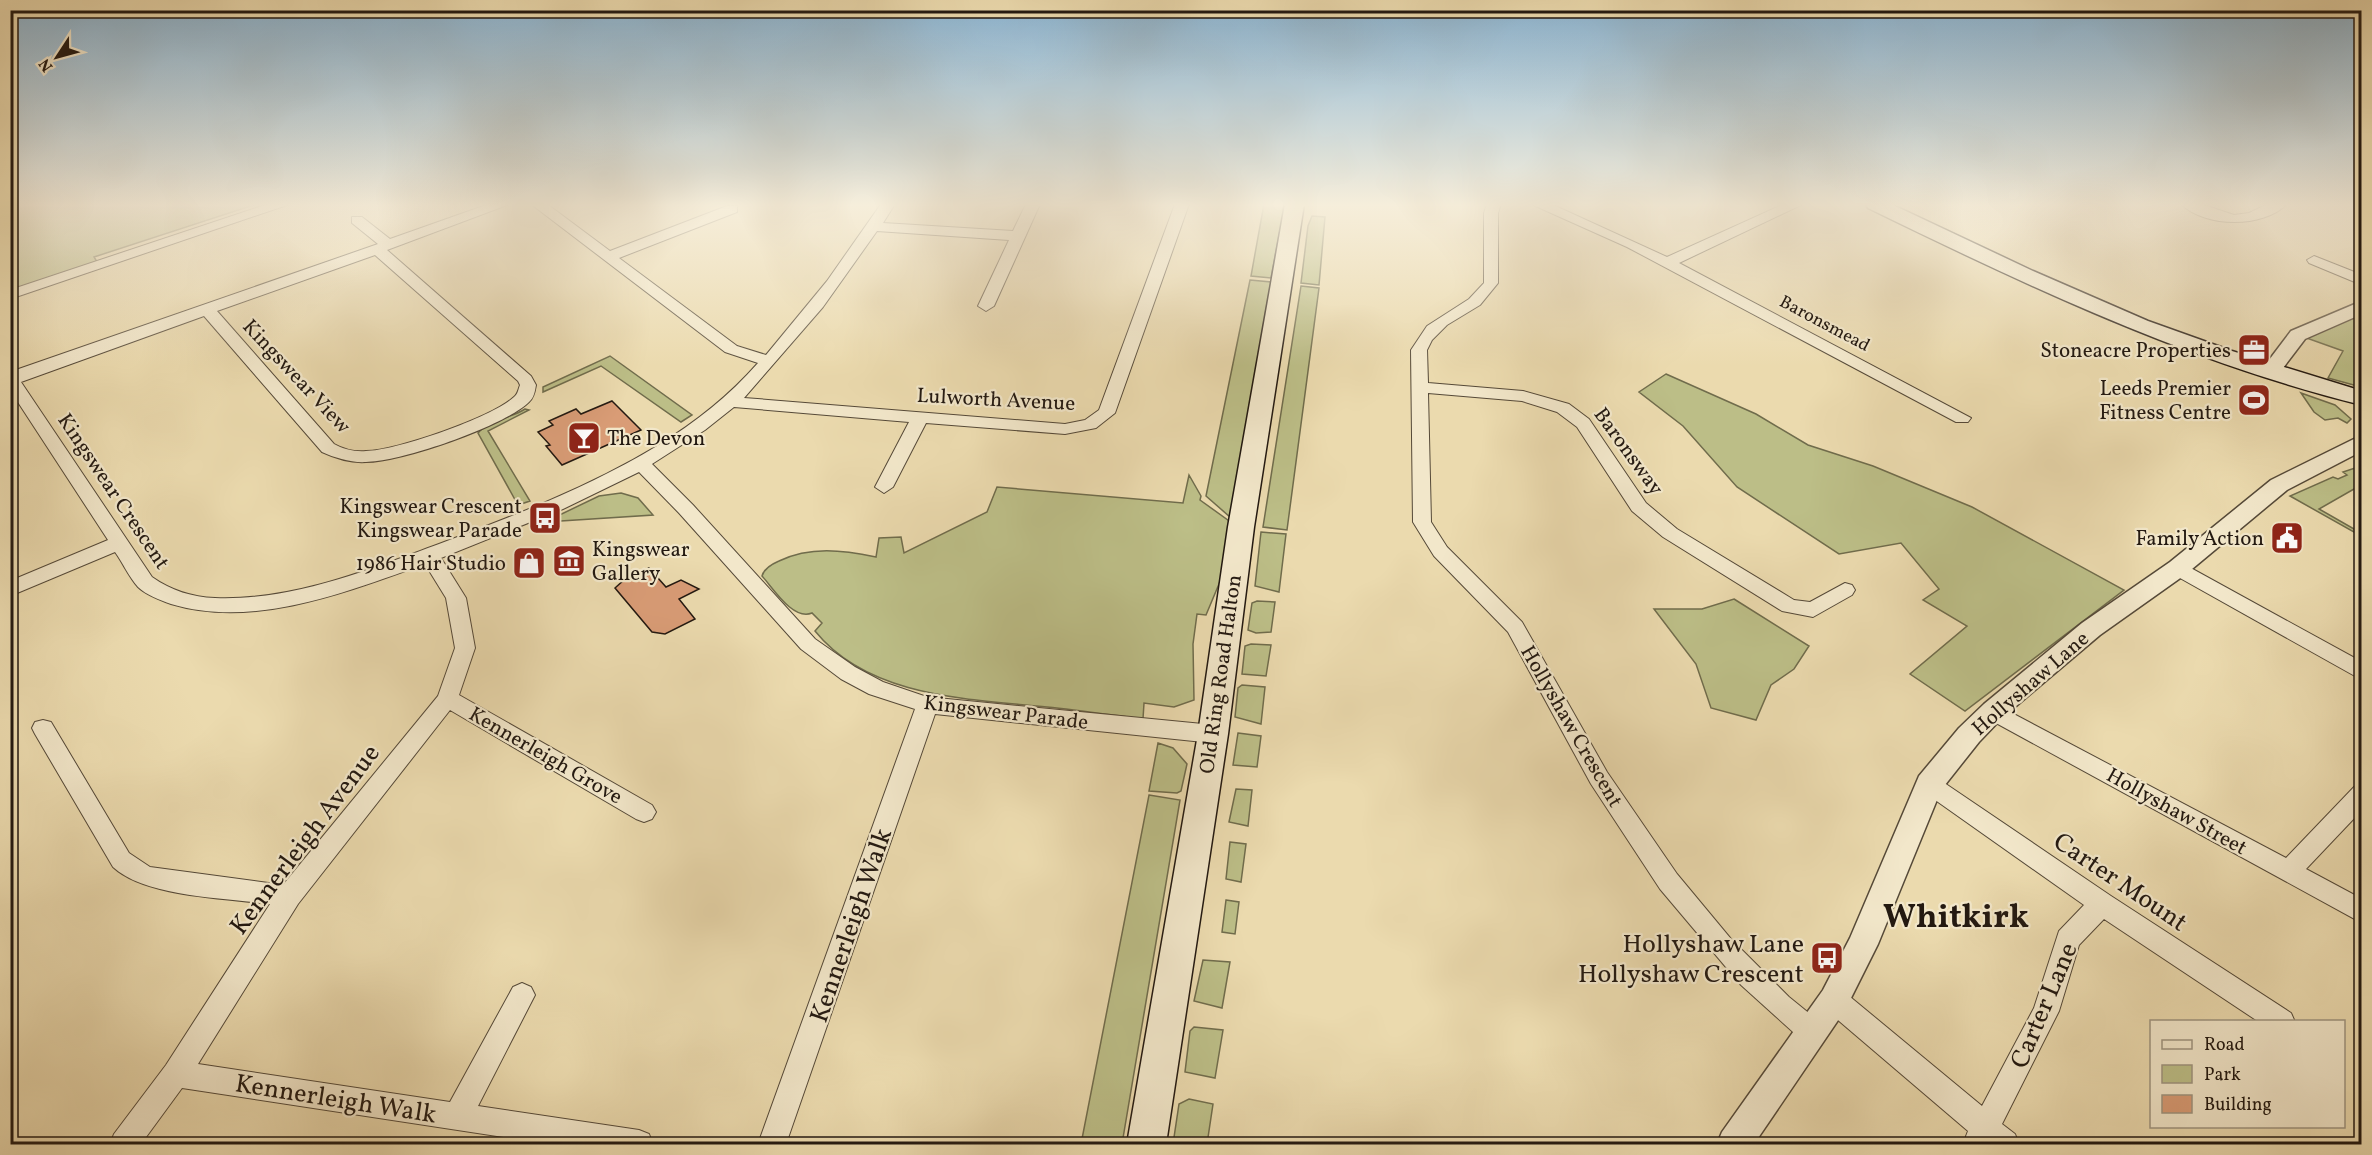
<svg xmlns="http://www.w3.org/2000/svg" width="2372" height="1155" viewBox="0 0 2372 1155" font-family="Vollkorn,serif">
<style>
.green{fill:#bcbe87;stroke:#706c4c;stroke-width:1.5}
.building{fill:#d99c76;stroke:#231911;stroke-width:1.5}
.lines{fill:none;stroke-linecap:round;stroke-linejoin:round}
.minor-casing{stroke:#554938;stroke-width:2}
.tertiary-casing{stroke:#554938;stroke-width:3}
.secondary-casing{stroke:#231911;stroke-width:3}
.minor{fill:#f2e7ca;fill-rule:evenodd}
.tertiary{fill:#f2e7ca;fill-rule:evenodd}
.secondary{fill:#f2e7ca;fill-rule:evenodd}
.labels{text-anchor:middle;stroke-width:4.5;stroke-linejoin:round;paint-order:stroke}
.far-street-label{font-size:18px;fill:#231911;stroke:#f2e7ca}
.poi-label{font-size:21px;fill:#231911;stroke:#f2e7ca;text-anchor:end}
.street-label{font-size:21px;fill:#231911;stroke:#f2e7ca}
.near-street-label{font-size:26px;fill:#231911;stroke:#f2e7ca}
.near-poi-label{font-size:26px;fill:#231911;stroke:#f2e7ca;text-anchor:end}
.near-district-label{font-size:33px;font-weight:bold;fill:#231911;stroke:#f2e7ca}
</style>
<rect width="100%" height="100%" fill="#ebdaae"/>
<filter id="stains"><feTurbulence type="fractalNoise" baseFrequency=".00333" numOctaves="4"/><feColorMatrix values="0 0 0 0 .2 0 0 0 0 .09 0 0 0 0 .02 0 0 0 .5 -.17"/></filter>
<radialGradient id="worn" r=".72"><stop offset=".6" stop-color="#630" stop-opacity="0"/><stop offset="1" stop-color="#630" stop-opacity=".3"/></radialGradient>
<!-- green -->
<path class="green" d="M 10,204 L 257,204 L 94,257 L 99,265 L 11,295 Z
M 1264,204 L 1285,204 L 1271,278 L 1251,276 Z
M 1312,216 L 1325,217 L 1319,285 L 1301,283 L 1308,226 Z
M 1250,280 L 1271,282 L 1230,517 L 1206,496 Z
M 1301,286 L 1319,288 L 1287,530 L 1263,527 Z
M 2361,307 L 2361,387 L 2328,378 L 2343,351 L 2298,335 Z
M 610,356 L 692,415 L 681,422 L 601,366 L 543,392 L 543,387 Z
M 1666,374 L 1756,414 L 1808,445 L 1873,466 L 1972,507 L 2124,590 L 1965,711 L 1910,674 L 1967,626 L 1923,600 L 1939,589 L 1901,543 L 1839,554 L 1737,487 L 1683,426 L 1639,392 Z
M 2301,393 L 2335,405 L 2351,419 L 2347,423 L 2338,418 L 2325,420 L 2314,412 Z
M 525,409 L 529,410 L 488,431 L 530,501 L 518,505 L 478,433 C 487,421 511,418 525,409 Z
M 2361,466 L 2361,485 L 2319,509 L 2361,533 L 2361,536 L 2290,496 L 2333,477 L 2338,479 L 2347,475 L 2343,472 Z
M 1189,475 L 1201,496 L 1200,500 L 1232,523 L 1224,572 L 1206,615 L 1197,614 L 1193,644 L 1194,700 L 1174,707 L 1144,703 L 1143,719 C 1111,715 1079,710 1047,707 C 970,699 869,698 815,631 L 822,623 L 812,613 C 793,621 773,588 762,576 C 764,568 772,564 779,561 C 810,546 843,550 876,557 L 879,538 L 901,537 L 904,553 L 987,512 L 997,487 L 1183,503 Z
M 621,493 L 638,498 L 653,515 L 545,522 L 599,496 Z
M 1261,532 L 1286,534 L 1279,592 L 1255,586 Z
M 1734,599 L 1809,646 L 1794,669 L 1771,685 L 1756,720 L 1711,708 L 1696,664 L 1654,609 L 1702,609 Z
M 1257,601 L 1275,602 L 1271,632 L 1256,633 L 1248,630 L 1252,603 Z
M 1251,644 L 1271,645 L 1266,676 L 1242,674 L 1245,646 Z
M 1242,685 L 1265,687 L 1261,724 L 1235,717 L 1238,688 Z
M 1238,733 L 1261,736 L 1257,767 L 1233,765 Z
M 1158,743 L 1173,748 L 1187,764 L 1181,791 L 1177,793 L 1149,791 Z
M 1236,789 L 1252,790 L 1248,826 L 1229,822 Z
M 1149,795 L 1180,800 L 1122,1144 L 1081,1144 Z
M 1230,842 L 1246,844 L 1241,882 L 1226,879 Z
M 1226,900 L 1239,902 L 1235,934 L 1222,932 Z
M 1203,960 L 1230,962 L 1222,1008 L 1194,1001 Z
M 1194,1027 L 1223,1030 L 1215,1078 L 1185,1072 L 1190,1031 Z
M 1189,1099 L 1213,1104 L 1207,1144 L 1173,1144 L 1179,1104 Z"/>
<!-- building -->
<path class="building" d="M 612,401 L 641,430 L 562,465 L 546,446 L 550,445 L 538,432 L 553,425 L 549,421 L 576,409 L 581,414 Z
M 649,568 L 666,587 L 681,580 L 699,589 L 679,599 L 695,619 L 665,634 L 652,632 L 615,588 L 624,580 Z"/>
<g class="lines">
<!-- minor casing -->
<g class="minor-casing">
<path id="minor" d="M 268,204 L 290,204 L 10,299 L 10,290 Z
M 489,204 L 510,204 L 387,250 L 531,376 L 536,385 C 535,391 534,398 529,402 C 505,426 401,462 366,462 C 352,463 335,458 322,452 L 204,316 L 21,382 L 152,577 C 172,591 192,597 215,598 C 292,601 368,570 439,544 C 514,516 589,487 657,446 C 695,423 729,396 758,363 L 725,352 L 531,204 L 547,204 L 610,251 L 727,206 L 737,206 L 737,212 L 619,258 L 737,346 L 766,355 L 827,281 L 881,204 L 895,204 L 883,223 L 1013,231 L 1026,204 L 1040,204 L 994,306 L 986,311 L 978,306 L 1009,240 L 877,231 L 823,307 L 744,398 L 1065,424 L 1085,420 L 1099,410 L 1175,204 L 1189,204 L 1115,413 L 1096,428 L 1065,434 L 926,423 L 893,487 L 884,493 L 875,487 L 909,422 L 734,407 L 705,430 L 652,464 L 693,505 L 815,639 L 855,667 L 883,682 L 927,697 L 1213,725 L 1221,728 L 1224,734 L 1221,740 L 1213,743 L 935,714 L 786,1144 L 758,1144 L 915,709 L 869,694 L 841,679 L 801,649 L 679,513 L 639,472 L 563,509 L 441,558 L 466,598 L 475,648 L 459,695 L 652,805 L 656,812 L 652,819 L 644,822 L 636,819 L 450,710 L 298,904 L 198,1064 L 450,1102 L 513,987 L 522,983 L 531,987 L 535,995 L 478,1106 L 639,1130 L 649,1134 L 653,1144 L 550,1144 L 182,1088 L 141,1144 L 110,1144 L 114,1134 L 166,1065 L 270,904 C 226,898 145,897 113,867 L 35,734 L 32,728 L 35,722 L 43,720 L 51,722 L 129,853 L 150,867 L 283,885 L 438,696 L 455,648 L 446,598 L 425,564 C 347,592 254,629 171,604 C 160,600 146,595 138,587 C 129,577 123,563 115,552 L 10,596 L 10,581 L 108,540 L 10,390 L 10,372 L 378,244 L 352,223 L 352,217 L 362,217 L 390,239 ZM 375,255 L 518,381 L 520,385 C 518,390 518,394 514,397 C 493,417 396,451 366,451 C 355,452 343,449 334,444 L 217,311 Z
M 1487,204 L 1501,204 L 1498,213 L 1498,283 L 1480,305 L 1447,325 L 1432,340 L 1427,350 L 1428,383 L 1523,391 L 1569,404 L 1589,419 L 1646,503 L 1677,529 L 1794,600 L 1810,602 L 1845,583 L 1852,585 L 1855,590 L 1852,595 L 1813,617 L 1782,611 L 1663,537 L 1632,511 L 1577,427 L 1557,412 L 1522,401 L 1428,393 L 1431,522 L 1447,547 L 1522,622 L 1607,772 L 1677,874 L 1731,939 L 1789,997 L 1821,1023 L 1825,1032 L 1821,1041 L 1812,1045 L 1803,1041 L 1741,985 L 1660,889 L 1591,784 L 1508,632 L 1434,556 L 1413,522 L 1411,350 L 1427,326 L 1469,299 L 1484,283 L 1484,213 Z
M 1531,204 L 1551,204 L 1667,257 L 1784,204 L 1803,204 L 1679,263 L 1971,418 L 1968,422 L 1956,422 L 1627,247 Z
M 2181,204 L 2201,204 L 2234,215 L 2249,213 L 2268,204 L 2287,204 C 2263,228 2206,228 2181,204 Z
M 2314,256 L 2362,275 L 2362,285 L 2309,263 L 2307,260 Z
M 2178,561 L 2362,662 L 2362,680 L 2171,573 L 2168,568 L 2171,563 Z
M 1993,703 L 2286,858 L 2354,787 L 2362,785 L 2362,810 L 2306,869 L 2362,899 L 2362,923 L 1985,717 L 1982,711 L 1985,705 Z
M 1929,775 L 1937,778 L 2111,896 L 2291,1013 L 2295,1022 L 2259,1022 L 2104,919 L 2079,945 L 2059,1011 L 2002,1124 L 2015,1134 L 2019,1144 L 1963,1144 L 1968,1131 L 1825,1009 L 1821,1000 L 1825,991 L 1834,988 L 1843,991 L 1982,1106 L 2034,1008 L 2059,931 L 2084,905 L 1921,790 L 1918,784 L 1921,778 Z"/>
</g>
<!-- tertiary casing -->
<g class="tertiary-casing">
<path id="tertiary" d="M 2362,301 L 2362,314 L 2305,339 L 2277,376 L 2263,376 L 2260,372 L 2291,331 Z
M 2362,435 L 2362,451 L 2287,490 L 2186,574 L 2100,635 L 2002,718 L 1979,742 L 1941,790 L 1878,944 L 1845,1010 L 1754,1144 L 1717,1144 L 1722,1132 L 1823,990 L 1850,938 L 1919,776 L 1959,728 L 1984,704 L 2082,623 L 2170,562 L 2271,480 Z"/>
</g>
<!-- secondary casing -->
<g class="secondary-casing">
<path id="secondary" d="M 1285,204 L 1304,204 L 1254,527 L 1228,734 L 1166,1144 L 1127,1144 L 1198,734 L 1228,527 Z
M 1866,204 L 1891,204 L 2033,271 L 2148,321 L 2232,351 L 2362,391 L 2362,405 C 2188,362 2028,286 1868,208 Z"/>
</g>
<!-- minor -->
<use href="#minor" class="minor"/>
<!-- tertiary -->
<use href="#tertiary" class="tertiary"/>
<!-- secondary -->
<use href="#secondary" class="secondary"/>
</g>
<!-- sky -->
<linearGradient id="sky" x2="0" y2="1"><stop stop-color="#8ab5d4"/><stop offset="0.56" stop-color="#f6eedb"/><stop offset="1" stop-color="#f6eedb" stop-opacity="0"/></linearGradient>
<rect width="2372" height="366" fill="url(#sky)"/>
<!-- icons -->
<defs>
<g id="office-square" transform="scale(1.725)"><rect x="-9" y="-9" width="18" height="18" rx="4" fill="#8f2418" stroke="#f2e7ca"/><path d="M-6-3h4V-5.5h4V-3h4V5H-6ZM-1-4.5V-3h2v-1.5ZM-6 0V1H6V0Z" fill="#fff"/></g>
<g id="stadium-square" transform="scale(1.725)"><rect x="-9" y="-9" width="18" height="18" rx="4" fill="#8f2418" stroke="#f2e7ca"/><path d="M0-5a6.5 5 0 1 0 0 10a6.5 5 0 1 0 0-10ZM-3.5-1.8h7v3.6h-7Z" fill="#fff"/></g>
<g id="bar-square" transform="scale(1.725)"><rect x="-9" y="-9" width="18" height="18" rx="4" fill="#8f2418" stroke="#f2e7ca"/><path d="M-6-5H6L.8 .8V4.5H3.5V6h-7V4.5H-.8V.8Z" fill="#fff"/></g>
<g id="bus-square" transform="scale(1.725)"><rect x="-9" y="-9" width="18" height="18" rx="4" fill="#8f2418" stroke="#f2e7ca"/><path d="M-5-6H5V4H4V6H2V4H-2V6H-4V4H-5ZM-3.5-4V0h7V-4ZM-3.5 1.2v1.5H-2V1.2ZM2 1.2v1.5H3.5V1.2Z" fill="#fff"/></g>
<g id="civic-square" transform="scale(1.725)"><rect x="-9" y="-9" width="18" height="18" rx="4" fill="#8f2418" stroke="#f2e7ca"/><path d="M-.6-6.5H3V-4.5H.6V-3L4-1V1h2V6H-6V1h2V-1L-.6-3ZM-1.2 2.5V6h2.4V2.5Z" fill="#fff"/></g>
<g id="museum-square" transform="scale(1.725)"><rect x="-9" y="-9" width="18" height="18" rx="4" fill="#8f2418" stroke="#f2e7ca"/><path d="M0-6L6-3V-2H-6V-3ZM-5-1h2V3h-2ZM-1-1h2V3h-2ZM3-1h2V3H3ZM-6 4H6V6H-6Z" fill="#fff"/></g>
<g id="shop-square" transform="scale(1.725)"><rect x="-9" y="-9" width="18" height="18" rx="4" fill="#8f2418" stroke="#f2e7ca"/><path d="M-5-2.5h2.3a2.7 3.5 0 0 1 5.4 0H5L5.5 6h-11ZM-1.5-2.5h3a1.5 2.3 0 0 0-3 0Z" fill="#fff"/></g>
</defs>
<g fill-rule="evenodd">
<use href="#office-square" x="2254" y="350"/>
<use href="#stadium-square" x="2254" y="400"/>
<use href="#bar-square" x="584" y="438"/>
<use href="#bus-square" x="545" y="518"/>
<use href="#civic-square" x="2287" y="538"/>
<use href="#museum-square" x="569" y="561"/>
<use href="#shop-square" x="529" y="563"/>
<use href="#bus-square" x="1827" y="958"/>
</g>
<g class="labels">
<!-- far-street labels -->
<g class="far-street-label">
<text transform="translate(1825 323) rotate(28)" y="6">Baronsmead</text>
</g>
<!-- poi labels -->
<g class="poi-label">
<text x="2231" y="357">Stoneacre Properties</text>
<text x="2231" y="395">Leeds Premier<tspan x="2231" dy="24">Fitness Centre</tspan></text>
<text x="607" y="445" text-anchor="start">The Devon</text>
<text x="522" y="513">Kingswear Crescent<tspan x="522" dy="24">Kingswear Parade</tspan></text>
<text x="2264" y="545">Family Action</text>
<text x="592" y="556" text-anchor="start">Kingswear<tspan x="592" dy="24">Gallery</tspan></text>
<text x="506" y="570">1986 Hair Studio</text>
</g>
<!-- street labels -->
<g class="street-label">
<text transform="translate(297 376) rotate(47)" y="7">Kingswear View</text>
<text transform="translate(996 399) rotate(3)" y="7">Lulworth Avenue</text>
<text transform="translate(1629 451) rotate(54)" y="7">Baronsway</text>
<text transform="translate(114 491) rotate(56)" y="7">Kingswear Crescent</text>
<text transform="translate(1220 674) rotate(-82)" y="7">Old Ring Road Halton</text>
<text transform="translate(2030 683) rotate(-41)" y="7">Hollyshaw Lane</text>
<text transform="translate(1006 712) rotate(7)" y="7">Kingswear Parade</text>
<text transform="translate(1572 726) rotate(60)" y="7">Hollyshaw Crescent</text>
<text transform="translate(546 755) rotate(30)" y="7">Kennerleigh Grove</text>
<text transform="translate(2177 811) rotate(29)" y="7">Hollyshaw Street</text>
</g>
<!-- near-street labels -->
<g class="near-street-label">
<text transform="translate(304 839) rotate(-53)" y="9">Kennerleigh Avenue</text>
<text transform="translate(2121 881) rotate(34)" y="9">Carter Mount</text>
<text transform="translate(850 925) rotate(-71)" y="9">Kennerleigh Walk</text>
<text transform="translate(2043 1005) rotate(-67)" y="9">Carter Lane</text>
<text transform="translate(336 1098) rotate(9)" y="9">Kennerleigh Walk</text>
</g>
<!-- near-poi labels -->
<g class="near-poi-label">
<text x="1804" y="952">Hollyshaw Lane<tspan x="1804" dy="30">Hollyshaw Crescent</tspan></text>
</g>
<!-- near-district labels -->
<g class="near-district-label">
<text x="1956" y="927">Whitkirk</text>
</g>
</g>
<!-- margin -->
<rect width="2372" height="1155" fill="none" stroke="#ebdaae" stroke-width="36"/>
<rect x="12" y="12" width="2348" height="1131" fill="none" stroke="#231911" stroke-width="3"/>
<rect x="18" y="18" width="2336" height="1119" fill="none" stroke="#231911" stroke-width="1.5"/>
<!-- legend -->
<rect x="2150" y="1020" width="195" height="108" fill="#f2e7ca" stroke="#9f9580" stroke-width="1.5"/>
<rect x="2162" y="1040" width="30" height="9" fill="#f2e7ca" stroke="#9f9580" stroke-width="1.5"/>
<text x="2204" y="1050" font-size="18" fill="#231911">Road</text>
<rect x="2162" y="1065" width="30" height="18" fill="#bcbe87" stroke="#9f9580" stroke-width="1.5"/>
<text x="2204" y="1080" font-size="18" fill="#231911">Park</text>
<rect x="2162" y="1095" width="30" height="18" fill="#d99c76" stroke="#9f9580" stroke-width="1.5"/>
<text x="2204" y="1110" font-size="18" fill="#231911">Building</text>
<!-- north arrow -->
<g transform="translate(57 57) rotate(234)" stroke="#f2e7ca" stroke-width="4.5" paint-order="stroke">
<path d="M0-4.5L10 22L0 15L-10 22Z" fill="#231911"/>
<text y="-9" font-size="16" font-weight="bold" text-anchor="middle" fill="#231911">N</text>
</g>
<rect width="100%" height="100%" filter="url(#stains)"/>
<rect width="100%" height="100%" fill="url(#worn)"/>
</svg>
